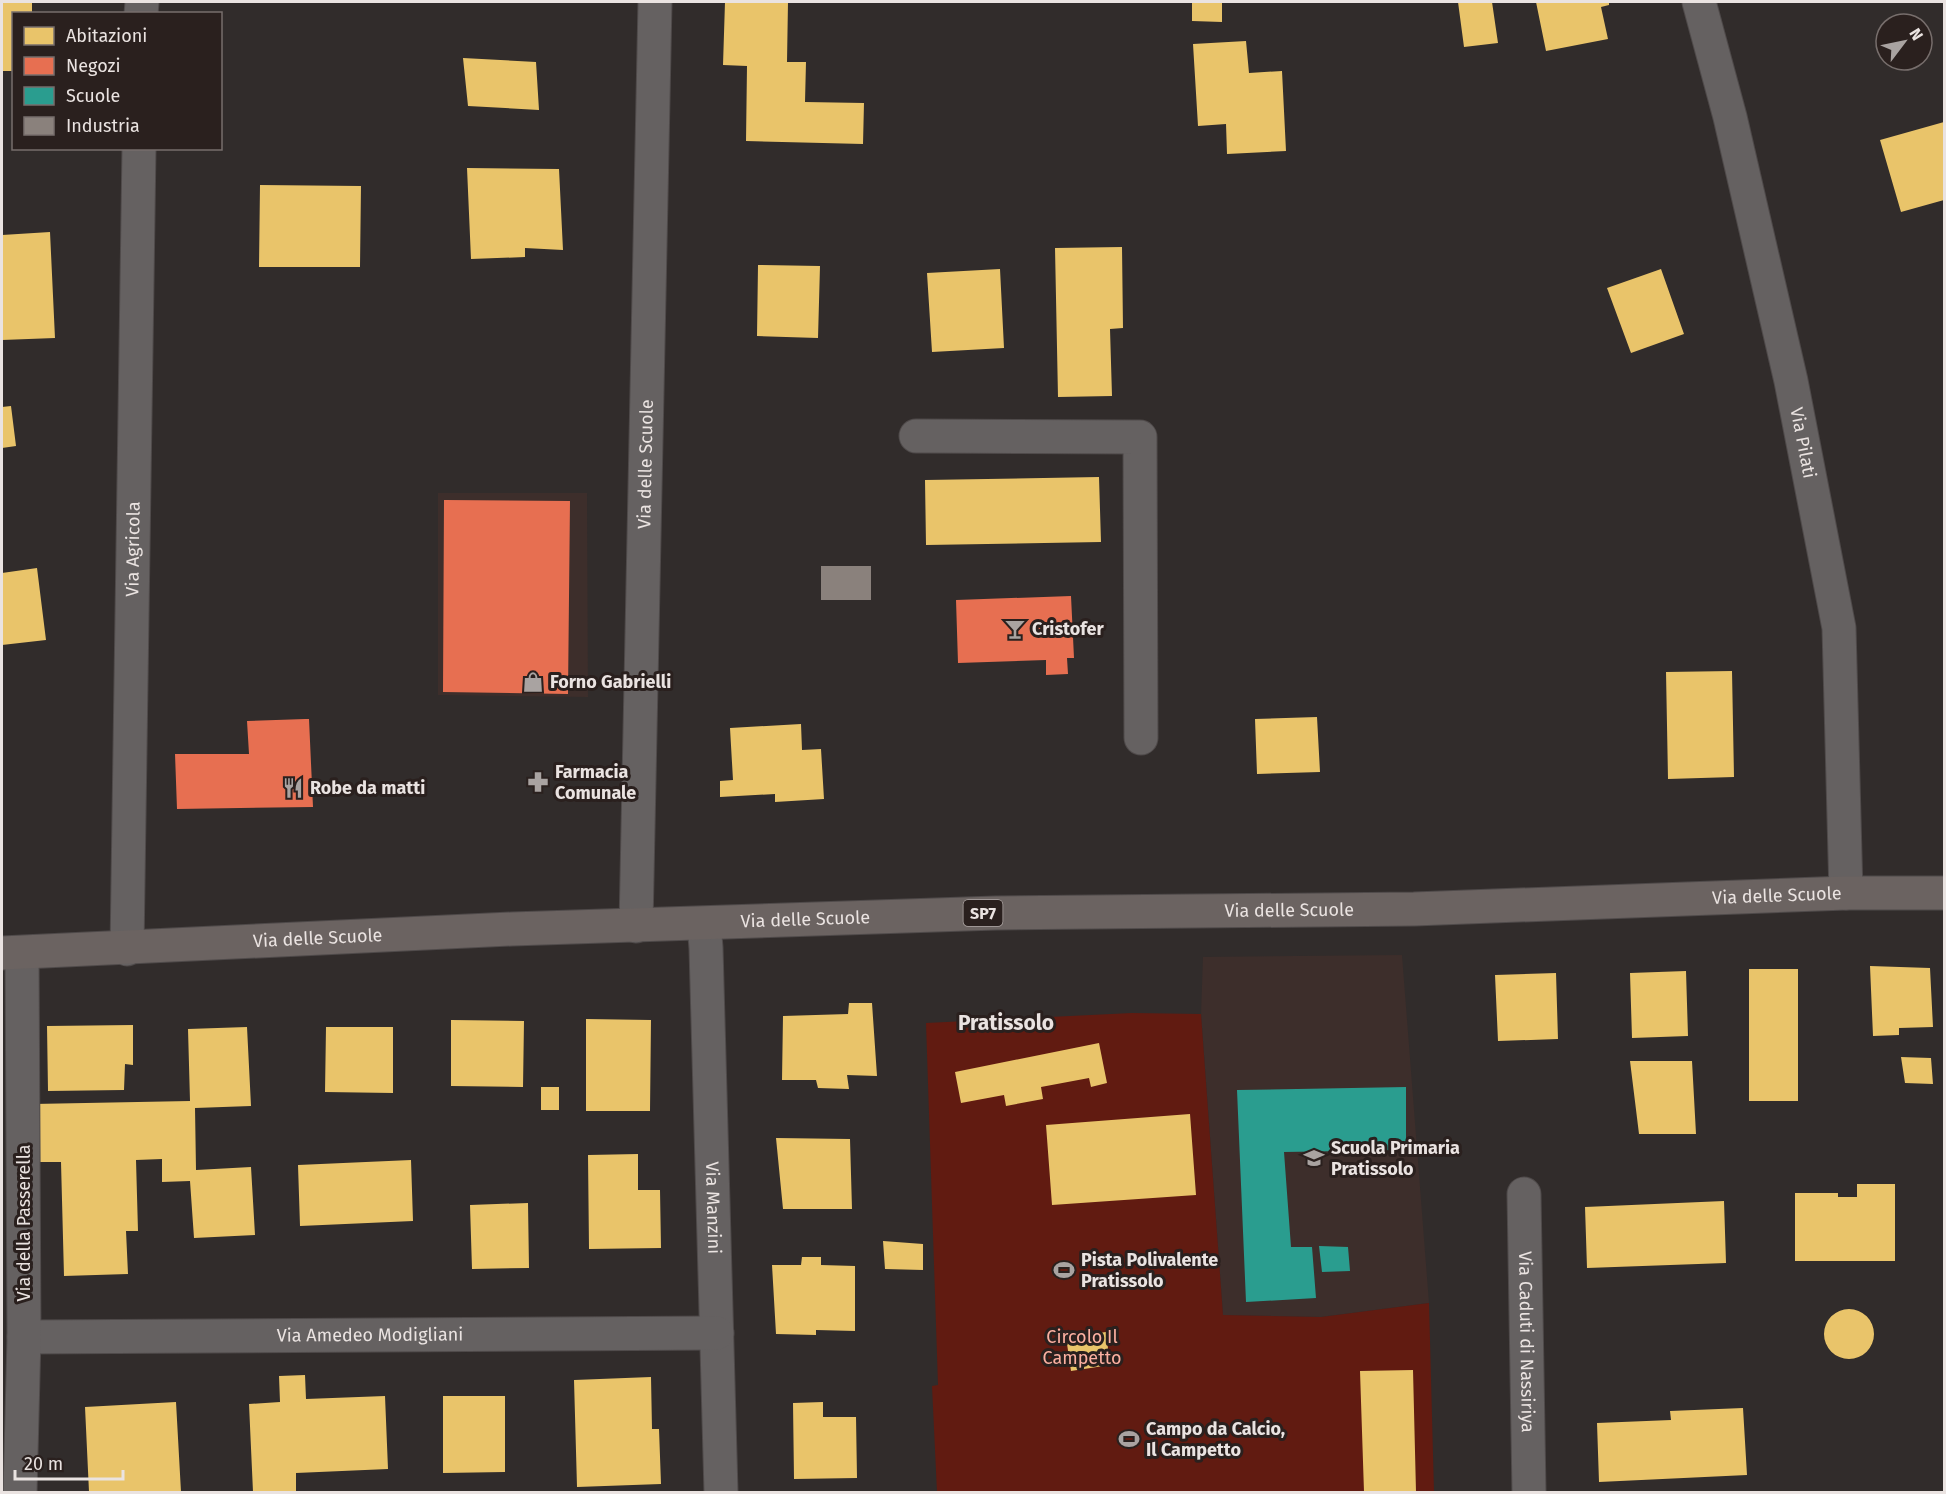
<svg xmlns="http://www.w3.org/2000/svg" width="1946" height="1494" viewBox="0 0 1946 1494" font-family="'Fira Sans',sans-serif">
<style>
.built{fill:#3d2e2b}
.green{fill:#611b11}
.homes{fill:#e9c46a}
.shops{fill:#e76f51}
.schools{fill:#2a9d8f}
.industry{fill:#8a817c}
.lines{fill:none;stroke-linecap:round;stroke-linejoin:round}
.minor-casing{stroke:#4f4a4a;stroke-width:35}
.major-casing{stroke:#4f4a4a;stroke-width:35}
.minor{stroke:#656161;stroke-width:33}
.major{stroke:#6b6361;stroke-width:33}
.labels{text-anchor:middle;stroke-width:6;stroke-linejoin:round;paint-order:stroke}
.shield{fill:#2a201e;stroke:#b0a8a6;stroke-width:1.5}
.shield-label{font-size:16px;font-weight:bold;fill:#eae3e1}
.street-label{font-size:18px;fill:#eae3e1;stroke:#2a201e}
.poi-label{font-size:18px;font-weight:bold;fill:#eae3e1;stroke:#2a201e;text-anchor:start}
.park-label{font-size:18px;fill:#fdb0a1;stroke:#2a201e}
.quarter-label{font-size:21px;font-weight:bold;fill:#eae3e1;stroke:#2a201e}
</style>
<rect width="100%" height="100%" fill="#312c2b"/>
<!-- built -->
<path class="built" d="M 438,493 L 587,493 L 588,697 L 438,695 Z
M 1402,955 L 1429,1303 L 1321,1317 L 1223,1315 L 1201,1014 L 1203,957 Z"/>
<!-- green -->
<path class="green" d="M 1132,1013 L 1201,1014 L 1223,1315 L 1321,1317 L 1429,1303 L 1434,1492 L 937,1492 L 932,1386 L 938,1385 L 926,1023 Z"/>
<!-- homes -->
<path class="homes" d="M 2,2 L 32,2 L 32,14 L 14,14 L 14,71 L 2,71 Z
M 725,2 L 788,2 L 787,62 L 806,62 L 805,102 L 864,103 L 863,144 L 746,141 L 747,66 L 723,65 Z
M 1192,2 L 1222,2 L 1222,22 L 1192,21 Z
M 1458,2 L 1492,2 L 1498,43 L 1464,47 Z
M 1536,2 L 1609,2 L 1609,5 L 1601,7 L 1608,39 L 1546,51 Z
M 1246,41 L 1249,73 L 1282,71 L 1286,151 L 1227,154 L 1226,124 L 1198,126 L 1193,44 Z
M 463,58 L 536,62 L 539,110 L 468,106 Z
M 1944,122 L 1944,200 L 1901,212 L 1880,140 Z
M 467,168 L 559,169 L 563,250 L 525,248 L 525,257 L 471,259 Z
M 260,185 L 361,186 L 360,267 L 259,267 Z
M 50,232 L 55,338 L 2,340 L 2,235 Z
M 1122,247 L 1123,328 L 1110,329 L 1112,396 L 1058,397 L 1055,248 Z
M 758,265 L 820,266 L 818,338 L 757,336 Z
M 1000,269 L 1004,348 L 932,352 L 927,273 Z
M 1661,269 L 1684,334 L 1631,353 L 1607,288 Z
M 11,406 L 16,446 L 2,448 L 2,407 Z
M 1099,477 L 1101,542 L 926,545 L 925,480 Z
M 37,568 L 46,640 L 2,645 L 2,573 Z
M 1732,671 L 1734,777 L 1668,779 L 1666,672 Z
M 1317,717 L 1320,772 L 1257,774 L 1255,719 Z
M 801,724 L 802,750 L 821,749 L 824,799 L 775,802 L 775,794 L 720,797 L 720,781 L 733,780 L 730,728 Z
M 1870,966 L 1930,968 L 1933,1027 L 1899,1028 L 1899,1035 L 1873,1036 Z
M 1749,969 L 1798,969 L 1798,1101 L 1749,1101 Z
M 1686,971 L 1688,1036 L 1632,1038 L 1630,973 Z
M 1556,973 L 1558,1039 L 1498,1041 L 1495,975 Z
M 849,1003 L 872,1003 L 877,1076 L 847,1075 L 849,1089 L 818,1088 L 816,1080 L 782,1080 L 783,1016 L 848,1014 Z
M 586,1019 L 651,1020 L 650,1111 L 586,1111 Z
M 451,1020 L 524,1021 L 523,1087 L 451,1086 Z
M 133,1025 L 133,1065 L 125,1064 L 124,1090 L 48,1091 L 47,1026 Z
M 247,1027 L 251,1106 L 195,1108 L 196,1170 L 251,1167 L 255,1235 L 194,1238 L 190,1181 L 162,1182 L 162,1159 L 136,1160 L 138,1231 L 126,1231 L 128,1274 L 64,1276 L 61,1162 L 34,1162 L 33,1104 L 190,1101 L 188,1029 Z
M 326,1027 L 393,1027 L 393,1093 L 325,1092 Z
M 1099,1043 L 1107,1083 L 1091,1087 L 1089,1078 L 1041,1087 L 1043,1099 L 1006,1106 L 1004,1095 L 961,1103 L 955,1072 Z
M 1901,1057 L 1931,1058 L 1933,1084 L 1905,1083 Z
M 1630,1061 L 1692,1061 L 1696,1134 L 1639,1134 Z
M 541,1087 L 559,1087 L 559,1110 L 541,1110 Z
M 1190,1114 L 1196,1195 L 1052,1205 L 1046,1125 Z
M 776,1138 L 850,1139 L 852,1209 L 783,1209 Z
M 638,1154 L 638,1190 L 660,1190 L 661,1248 L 589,1249 L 588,1155 Z
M 411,1160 L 413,1221 L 300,1226 L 298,1165 Z
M 1857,1184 L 1895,1184 L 1895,1261 L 1795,1261 L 1795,1193 L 1838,1193 L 1838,1197 L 1857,1197 Z
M 1724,1201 L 1726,1263 L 1587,1268 L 1585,1207 Z
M 528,1203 L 529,1268 L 472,1269 L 470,1205 Z
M 883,1241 L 923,1244 L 923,1270 L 885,1269 Z
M 802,1257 L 821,1257 L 821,1265 L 855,1266 L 855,1331 L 816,1330 L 816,1335 L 776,1334 L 772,1265 L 801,1265 Z
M1824 1334a25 25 0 1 1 50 0a25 25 0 1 1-50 0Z
M 1106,1332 L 1110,1365 L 1071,1371 L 1066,1337 Z
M 1413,1370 L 1416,1492 L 1364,1492 L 1360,1371 Z
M 305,1375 L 306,1399 L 385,1396 L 388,1469 L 296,1473 L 296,1492 L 253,1492 L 249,1404 L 280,1402 L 279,1376 Z
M 651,1377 L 652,1429 L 659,1429 L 661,1484 L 577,1487 L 574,1380 Z
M 443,1396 L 505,1396 L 505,1472 L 443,1473 Z
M 176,1402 L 181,1492 L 89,1492 L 85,1407 Z
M 823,1402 L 823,1417 L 856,1417 L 857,1478 L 794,1479 L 793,1403 Z
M 1743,1408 L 1747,1475 L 1599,1482 L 1597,1423 L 1671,1420 L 1670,1411 Z"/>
<!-- shops -->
<path class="shops" d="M 444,500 L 570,501 L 568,694 L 443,692 Z
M 1071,596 L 1074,658 L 1067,658 L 1068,674 L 1046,675 L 1046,660 L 958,663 L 956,600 Z
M 305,719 L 309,719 L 313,807 L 177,809 L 175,754 L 249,754 L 247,721 Z"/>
<!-- schools -->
<path class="schools" d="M 1406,1087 L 1406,1150 L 1284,1152 L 1291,1247 L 1312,1247 L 1316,1298 L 1246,1302 L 1237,1090 Z
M 1319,1246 L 1348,1247 L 1350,1271 L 1322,1272 Z"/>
<!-- industry -->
<path class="industry" d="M 821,566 L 871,566 L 871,600 L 821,600 Z"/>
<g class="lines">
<!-- minor casing -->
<g class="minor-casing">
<g id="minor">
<path id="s1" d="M 1699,2 L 1730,117 L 1791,381 L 1839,628 L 1846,893"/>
<path d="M 141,14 L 142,2"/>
<path d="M 916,436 L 1140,437 L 1141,738"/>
<path id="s2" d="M 704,924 L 706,948 L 721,1492"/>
<path id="s3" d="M 636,926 L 655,2"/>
<path id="s4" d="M 127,949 L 139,148"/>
<path id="s5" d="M 1524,1194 L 1529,1492"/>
<path id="s6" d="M 24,1337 L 717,1333"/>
<path d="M 20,1492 L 24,1337 L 22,953"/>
</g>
</g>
<!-- major casing -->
<g class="major-casing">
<g id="major">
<path id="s7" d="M 2,953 L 512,929 L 996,913 L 1414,909 L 1846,893 L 1944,893"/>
</g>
</g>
<!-- minor -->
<use href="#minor" class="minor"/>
<!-- major -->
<use href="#major" class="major"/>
</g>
<!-- icons -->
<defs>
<g id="bar-bare" transform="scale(1.62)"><path d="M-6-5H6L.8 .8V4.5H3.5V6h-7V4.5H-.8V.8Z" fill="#a9a3a1" stroke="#2a201e" stroke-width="2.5" paint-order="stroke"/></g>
<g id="shop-bare" transform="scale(1.62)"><path d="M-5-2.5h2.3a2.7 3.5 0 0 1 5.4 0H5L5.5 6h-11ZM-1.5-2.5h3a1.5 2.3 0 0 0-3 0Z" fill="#a9a3a1" stroke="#2a201e" stroke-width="2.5" paint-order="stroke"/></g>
<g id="pharmacy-bare" transform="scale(1.62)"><path d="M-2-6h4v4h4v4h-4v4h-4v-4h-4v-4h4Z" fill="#a9a3a1" stroke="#2a201e" stroke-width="2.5" paint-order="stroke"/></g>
<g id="restaurant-bare" transform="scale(1.62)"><path d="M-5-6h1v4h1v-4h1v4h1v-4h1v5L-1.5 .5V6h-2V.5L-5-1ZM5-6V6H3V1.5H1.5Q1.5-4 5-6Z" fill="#a9a3a1" stroke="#2a201e" stroke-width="2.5" paint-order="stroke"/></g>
<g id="school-bare" transform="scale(1.62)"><path d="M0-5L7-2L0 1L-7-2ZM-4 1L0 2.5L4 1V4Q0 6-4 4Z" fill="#a9a3a1" stroke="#2a201e" stroke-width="2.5" paint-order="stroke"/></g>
<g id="stadium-bare" transform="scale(1.62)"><path d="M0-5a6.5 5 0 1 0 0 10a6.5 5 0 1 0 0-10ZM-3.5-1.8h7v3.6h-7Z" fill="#a9a3a1" stroke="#2a201e" stroke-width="2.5" paint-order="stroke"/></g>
</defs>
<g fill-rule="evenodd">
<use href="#bar-bare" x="1015" y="629"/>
<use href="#shop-bare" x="533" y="682"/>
<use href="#pharmacy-bare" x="538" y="782"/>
<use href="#restaurant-bare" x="293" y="788"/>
<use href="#school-bare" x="1314" y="1158"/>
<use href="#stadium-bare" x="1064" y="1270"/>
<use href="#stadium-bare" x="1129" y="1439"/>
</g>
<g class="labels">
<!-- shield labels -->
<rect class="shield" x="963.5" y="900" width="39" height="26" rx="4.5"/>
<g class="shield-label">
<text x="983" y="919">SP7</text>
</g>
<!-- street labels -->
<g class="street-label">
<text dy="6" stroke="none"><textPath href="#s1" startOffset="453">Via Pilati</textPath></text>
<text dy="6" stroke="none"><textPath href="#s3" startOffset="462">Via delle Scuole</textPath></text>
<text dy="6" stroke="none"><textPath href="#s4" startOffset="400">Via Agricola</textPath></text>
<text dy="6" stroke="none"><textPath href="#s7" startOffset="1776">Via delle Scuole</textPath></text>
<text dy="6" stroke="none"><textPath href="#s7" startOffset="1288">Via delle Scuole</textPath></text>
<text dy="6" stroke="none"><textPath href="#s7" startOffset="804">Via delle Scuole</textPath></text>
<text dy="6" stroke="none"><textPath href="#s7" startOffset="316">Via delle Scuole</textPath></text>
<text dy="6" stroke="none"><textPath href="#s2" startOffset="284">Via Manzini</textPath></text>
<text transform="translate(24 1223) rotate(-90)" y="6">Via della Passerella</text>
<text dy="6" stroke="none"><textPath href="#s6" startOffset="346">Via Amedeo Modigliani</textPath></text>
<text dy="6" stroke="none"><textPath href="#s5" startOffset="148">Via Caduti di Nassiriya</textPath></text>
</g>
<!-- poi labels -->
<g class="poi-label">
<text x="1032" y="635">Cristofer</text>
<text x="550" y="688">Forno Gabrielli</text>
<text x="555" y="778">Farmacia<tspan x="555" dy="21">Comunale</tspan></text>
<text x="310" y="794">Robe da matti</text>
<text x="1331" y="1154">Scuola Primaria<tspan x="1331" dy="21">Pratissolo</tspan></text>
<text x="1081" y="1266">Pista Polivalente<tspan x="1081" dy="21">Pratissolo</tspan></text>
<text x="1146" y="1435">Campo da Calcio,<tspan x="1146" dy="21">Il Campetto</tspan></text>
</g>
<!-- park labels -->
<g class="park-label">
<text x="1082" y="1343">Circolo Il<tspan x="1082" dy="21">Campetto</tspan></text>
</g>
<!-- quarter labels -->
<g class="quarter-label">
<text x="1006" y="1030">Pratissolo</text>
</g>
</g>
<!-- border -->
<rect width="1946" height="1494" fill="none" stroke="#eae3e1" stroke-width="6"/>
<!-- legend -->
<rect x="12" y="12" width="210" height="138" fill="#2a201e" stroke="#776e6c" stroke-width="1.5"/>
<rect x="24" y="27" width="30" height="18" fill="#e9c46a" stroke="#776e6c" stroke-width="1.5"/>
<text x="66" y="42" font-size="18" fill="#eae3e1">Abitazioni</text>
<rect x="24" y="57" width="30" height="18" fill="#e76f51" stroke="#776e6c" stroke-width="1.5"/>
<text x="66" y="72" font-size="18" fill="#eae3e1">Negozi</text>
<rect x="24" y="87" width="30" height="18" fill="#2a9d8f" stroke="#776e6c" stroke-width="1.5"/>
<text x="66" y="102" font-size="18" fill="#eae3e1">Scuole</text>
<rect x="24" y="117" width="30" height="18" fill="#8a817c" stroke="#776e6c" stroke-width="1.5"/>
<text x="66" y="132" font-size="18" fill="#eae3e1">Industria</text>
<!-- north arrow -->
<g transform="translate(1904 42) rotate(58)"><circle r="28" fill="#2a201e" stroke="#776e6c" stroke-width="1.5"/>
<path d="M0-4.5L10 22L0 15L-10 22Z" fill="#a9a3a1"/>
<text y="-9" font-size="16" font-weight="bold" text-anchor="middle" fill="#eae3e1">N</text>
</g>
<!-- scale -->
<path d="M15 1470v9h108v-9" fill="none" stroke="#eae3e1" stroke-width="3"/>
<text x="24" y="1470" font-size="18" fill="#eae3e1" stroke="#2a201e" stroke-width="4.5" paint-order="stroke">20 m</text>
</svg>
